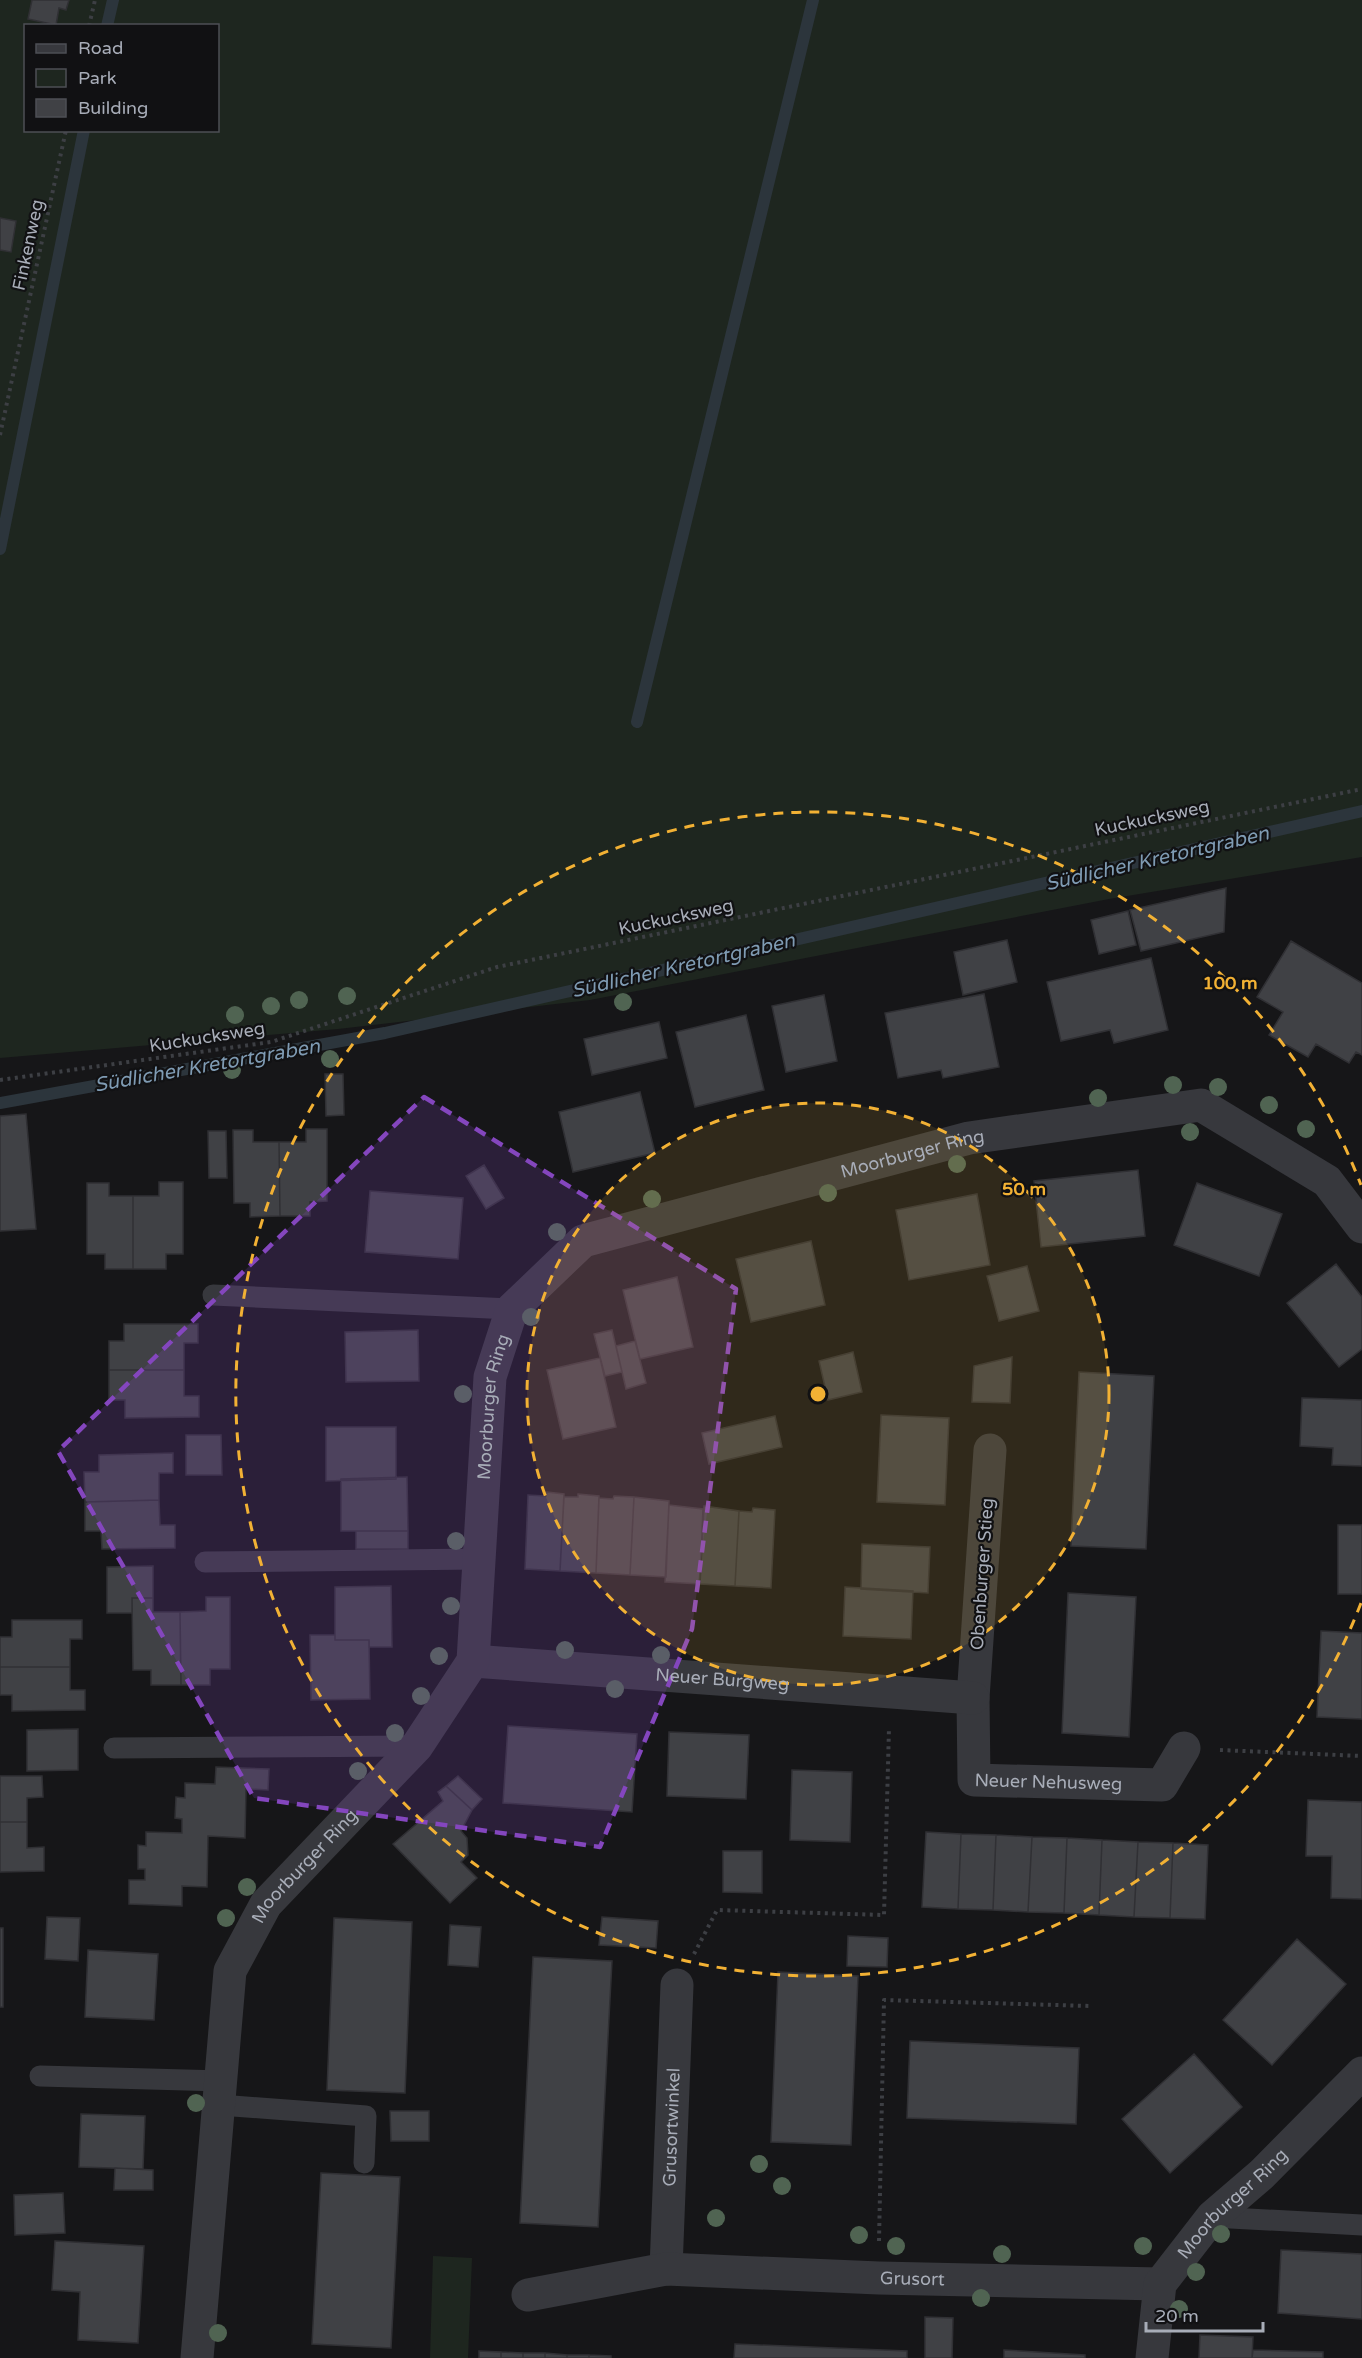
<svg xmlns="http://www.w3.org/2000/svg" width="1362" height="2358" viewBox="0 0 1362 2358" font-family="'Varela Round',sans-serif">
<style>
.green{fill:#1e261f;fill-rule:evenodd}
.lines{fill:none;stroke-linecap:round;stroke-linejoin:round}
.stream{stroke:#2c353c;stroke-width:12}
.building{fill:#404145;stroke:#303034;stroke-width:1.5}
.path{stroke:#3d3f44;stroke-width:4;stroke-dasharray:3 4.5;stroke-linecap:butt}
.lane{stroke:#37383d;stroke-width:21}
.street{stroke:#37383d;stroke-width:33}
.tree{fill:#506452}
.marked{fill:#8446be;fill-opacity:0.2;stroke:#8446be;stroke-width:4.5;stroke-dasharray:12 8;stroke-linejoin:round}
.ring{fill:none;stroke:#f2b134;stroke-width:3;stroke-dasharray:10 8}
.labels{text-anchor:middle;stroke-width:4.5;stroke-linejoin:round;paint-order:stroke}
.street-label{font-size:18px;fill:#a8adb8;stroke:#111113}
.water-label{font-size:20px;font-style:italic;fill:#7f9bb3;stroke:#111113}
.centre{fill:#f2b134;stroke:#111113;stroke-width:3}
.ring-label{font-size:18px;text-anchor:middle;font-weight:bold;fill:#f2b134;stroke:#111113;stroke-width:4.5;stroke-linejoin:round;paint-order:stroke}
</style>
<rect width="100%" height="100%" fill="#161618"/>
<!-- green -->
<path class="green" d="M 0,0 L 1362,0 L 1362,857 L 1109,899 L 590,1000 L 338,1029 L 0,1058 ZM 26,26 L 218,26 L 218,130 L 26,130 Z
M 433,2256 L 472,2258 L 468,2358 L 430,2358 Z"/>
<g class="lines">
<!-- stream -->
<path class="stream" d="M 107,26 L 113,0
M 0,549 L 84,130
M 637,722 L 813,0
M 0,1103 L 385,1033 L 1362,811"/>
</g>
<!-- building -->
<path class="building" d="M 32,0 L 69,0 L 66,10 L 59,8 L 56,25 L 28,19 Z
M 0,218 L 16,221 L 11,252 L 0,250 Z
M 1226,888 L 1224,932 L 1141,951 L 1130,910 Z
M 1128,911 L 1136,945 L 1099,954 L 1091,920 Z
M 1007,940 L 1017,982 L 963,995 L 954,952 Z
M 1291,941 L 1362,983 L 1362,1055 L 1356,1052 L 1349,1063 L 1316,1044 L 1308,1057 L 1269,1035 L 1283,1012 L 1257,997 Z
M 1151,958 L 1168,1030 L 1114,1043 L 1110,1030 L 1061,1041 L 1047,982 Z
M 984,994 L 999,1067 L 943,1078 L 941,1070 L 898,1078 L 885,1013 Z
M 824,995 L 837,1061 L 786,1072 L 772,1006 Z
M 746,1015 L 764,1090 L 695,1107 L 676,1032 Z
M 659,1022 L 667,1058 L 592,1075 L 584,1039 Z
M 325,1074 L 343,1074 L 344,1115 L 326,1116 Z
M 640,1092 L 655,1153 L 573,1172 L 559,1112 Z
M 26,1114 L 36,1229 L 0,1231 L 0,1116 Z
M 306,1129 L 327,1129 L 327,1201 L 310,1202 L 310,1216 L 280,1216 L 279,1142 L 306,1142 Z
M 233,1130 L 253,1130 L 253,1142 L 279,1142 L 280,1216 L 250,1217 L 250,1203 L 234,1203 Z
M 208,1131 L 226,1131 L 227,1178 L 209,1178 Z
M 484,1165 L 504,1198 L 486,1209 L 466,1176 Z
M 1138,1170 L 1145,1236 L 1041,1247 L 1034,1181 Z
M 159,1182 L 183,1182 L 183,1254 L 166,1254 L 166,1269 L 133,1269 L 133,1196 L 159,1196 Z
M 87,1183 L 109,1183 L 109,1196 L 133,1196 L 133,1269 L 105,1269 L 105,1254 L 87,1254 Z
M 1197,1183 L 1282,1214 L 1259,1276 L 1174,1245 Z
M 370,1191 L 463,1198 L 458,1259 L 365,1252 Z
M 977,1194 L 990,1265 L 909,1280 L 896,1210 Z
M 811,1241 L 825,1305 L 751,1322 L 736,1259 Z
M 1336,1264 L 1362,1297 L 1362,1349 L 1339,1367 L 1287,1303 Z
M 1027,1266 L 1039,1311 L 999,1321 L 987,1276 Z
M 677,1277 L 693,1347 L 640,1359 L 623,1290 Z
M 124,1324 L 198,1324 L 198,1343 L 184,1343 L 184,1370 L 109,1370 L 109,1341 L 124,1341 Z
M 418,1330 L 419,1381 L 346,1382 L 345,1332 Z
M 612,1330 L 622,1372 L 605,1376 L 594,1334 Z
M 635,1341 L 646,1383 L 626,1389 L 616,1346 Z
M 853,1352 L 862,1392 L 828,1400 L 819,1361 Z
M 1012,1357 L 1010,1403 L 972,1402 L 974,1366 Z
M 600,1358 L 616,1427 L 563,1439 L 547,1370 Z
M 109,1370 L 184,1370 L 184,1396 L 199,1396 L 199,1417 L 125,1418 L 125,1400 L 109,1400 Z
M 1079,1372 L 1154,1376 L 1146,1549 L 1071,1546 Z
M 1302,1398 L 1362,1400 L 1362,1466 L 1332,1465 L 1333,1448 L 1300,1446 Z
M 881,1415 L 949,1418 L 945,1505 L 877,1502 Z
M 775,1416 L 782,1447 L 709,1464 L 702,1433 Z
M 326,1427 L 396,1427 L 396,1479 L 326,1481 Z
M 186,1435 L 221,1435 L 222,1475 L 186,1475 Z
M 173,1453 L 173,1473 L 159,1473 L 159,1500 L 85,1502 L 84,1472 L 99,1472 L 99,1455 Z
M 407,1477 L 408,1531 L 341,1531 L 341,1479 Z
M 547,1492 L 564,1494 L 560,1571 L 525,1569 L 528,1495 L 546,1496 Z
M 578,1494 L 599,1496 L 596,1573 L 560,1571 L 564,1497 L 578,1497 Z
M 614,1496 L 634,1497 L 630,1575 L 596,1573 L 599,1498 L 613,1499 Z
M 634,1497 L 669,1501 L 666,1577 L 630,1575 Z
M 159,1500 L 160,1525 L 175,1525 L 175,1548 L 102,1549 L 101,1531 L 85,1531 L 85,1502 Z
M 669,1505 L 703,1509 L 700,1584 L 665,1582 Z
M 704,1506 L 739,1511 L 735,1586 L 700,1584 Z
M 753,1508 L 775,1510 L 771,1588 L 735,1586 L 739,1511 L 752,1512 Z
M 1338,1525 L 1362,1525 L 1362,1594 L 1338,1594 Z
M 356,1531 L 408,1531 L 408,1549 L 356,1549 Z
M 862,1544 L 930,1547 L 928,1593 L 861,1589 Z
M 153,1566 L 153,1598 L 132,1598 L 132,1613 L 107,1613 L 107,1567 Z
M 391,1586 L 392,1647 L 369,1647 L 369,1640 L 335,1640 L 335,1587 Z
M 845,1587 L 913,1591 L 911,1639 L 843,1636 Z
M 1068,1593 L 1136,1597 L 1129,1737 L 1062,1733 Z
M 206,1597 L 230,1597 L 230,1669 L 210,1669 L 210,1685 L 181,1685 L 180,1612 L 206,1611 Z
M 132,1598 L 153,1598 L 153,1612 L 180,1612 L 181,1685 L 151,1685 L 151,1670 L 133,1670 Z
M 12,1620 L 82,1620 L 82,1639 L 70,1639 L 70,1667 L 0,1667 L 0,1637 L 12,1637 Z
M 1321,1631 L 1362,1633 L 1362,1719 L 1317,1717 Z
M 310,1635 L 335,1635 L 335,1640 L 369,1640 L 370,1699 L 311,1700 Z
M 0,1667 L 70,1667 L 70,1690 L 85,1690 L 85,1710 L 12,1711 L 12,1695 L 0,1695 Z
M 508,1726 L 637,1734 L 632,1812 L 503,1803 Z
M 78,1729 L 78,1770 L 27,1771 L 27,1730 Z
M 669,1732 L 749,1735 L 746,1799 L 667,1796 Z
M 216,1767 L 269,1769 L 268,1790 L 246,1789 L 245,1838 L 208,1836 L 207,1887 L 182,1886 L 182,1906 L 129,1904 L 129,1880 L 145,1880 L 145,1869 L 138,1869 L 138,1845 L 146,1846 L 146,1832 L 182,1833 L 182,1819 L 175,1818 L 176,1797 L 185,1798 L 185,1783 L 215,1784 Z
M 792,1770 L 852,1772 L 850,1842 L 790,1840 Z
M 0,1776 L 42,1776 L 43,1797 L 27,1798 L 27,1822 L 0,1822 Z
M 458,1776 L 482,1799 L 472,1810 L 446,1786 Z
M 446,1786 L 472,1810 L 461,1831 L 467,1838 L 468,1855 L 461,1862 L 477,1878 L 450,1903 L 393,1844 L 443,1801 L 438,1792 Z
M 1308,1800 L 1362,1802 L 1362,1899 L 1331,1898 L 1332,1856 L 1306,1856 Z
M 0,1822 L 27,1822 L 27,1848 L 44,1847 L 44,1871 L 0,1872 Z
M 926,1832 L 961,1834 L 958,1909 L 922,1907 Z
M 961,1834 L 996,1835 L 993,1910 L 958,1909 Z
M 996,1835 L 1032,1837 L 1028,1912 L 993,1910 Z
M 1032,1837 L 1067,1838 L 1064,1913 L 1028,1912 Z
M 1067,1838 L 1102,1840 L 1099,1915 L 1064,1913 Z
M 1102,1840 L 1138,1842 L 1134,1917 L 1099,1915 Z
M 1138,1842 L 1173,1843 L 1170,1918 L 1134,1917 Z
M 1173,1843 L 1208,1845 L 1205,1919 L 1170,1918 Z
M 723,1851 L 762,1851 L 762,1893 L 723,1892 Z
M 47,1917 L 80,1918 L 78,1961 L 45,1959 Z
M 602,1917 L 658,1921 L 656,1948 L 599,1945 Z
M 334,1918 L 412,1922 L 405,2093 L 327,2090 Z
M 450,1925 L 481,1927 L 478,1967 L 448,1965 Z
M 0,1928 L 3,1928 L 3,2007 L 0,2007 Z
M 848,1936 L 888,1938 L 887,1967 L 847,1966 Z
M 1297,1939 L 1346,1984 L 1272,2065 L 1223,2020 Z
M 88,1950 L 158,1954 L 154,2020 L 85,2017 Z
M 533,1957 L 612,1961 L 598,2227 L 520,2223 Z
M 778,1972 L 858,1976 L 851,2145 L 771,2142 Z
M 910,2041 L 1079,2048 L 1076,2124 L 907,2118 Z
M 1194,2054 L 1242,2107 L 1170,2173 L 1122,2119 Z
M 390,2111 L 429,2111 L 429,2141 L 391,2141 Z
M 81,2114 L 145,2116 L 143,2169 L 79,2167 Z
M 115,2168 L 153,2170 L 153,2190 L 114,2190 Z
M 321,2173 L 400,2177 L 391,2348 L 312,2344 Z
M 63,2193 L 65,2233 L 15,2235 L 14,2195 Z
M 55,2241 L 144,2246 L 138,2343 L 78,2340 L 80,2292 L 52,2290 Z
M 1281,2250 L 1362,2254 L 1362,2319 L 1278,2313 Z
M 925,2317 L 953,2318 L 952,2358 L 925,2358 Z
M 1200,2335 L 1253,2337 L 1252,2358 L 1199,2358 Z
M 735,2344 L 907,2351 L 907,2358 L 734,2358 Z
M 1004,2350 L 1085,2355 L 1085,2358 L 1004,2358 Z
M 1253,2350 L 1323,2352 L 1323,2358 L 1252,2358 Z
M 479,2351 L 501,2352 L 501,2358 L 479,2358 Z
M 501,2352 L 523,2353 L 523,2358 L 501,2358 Z
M 523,2353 L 545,2353 L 545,2358 L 523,2358 Z
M 545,2353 L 567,2355 L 567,2358 L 545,2358 Z
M 567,2355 L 589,2355 L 589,2358 L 567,2358 Z
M 589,2355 L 611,2356 L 611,2358 L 589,2358 Z"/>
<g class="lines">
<!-- path -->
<path class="path" d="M 89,26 L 95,0
M 0,435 L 66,130
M 0,1080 L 271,1042 L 497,967 L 1362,789
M 1220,1750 L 1362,1756
M 694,1954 L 717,1910 L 884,1915 L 889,1728
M 879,2241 L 884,2000 L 1090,2006"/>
<!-- lane -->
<path class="lane" d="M 213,1295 L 512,1309
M 205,1562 L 479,1559
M 114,1748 L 417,1746
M 40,2076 L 222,2081
M 220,2105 L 366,2116 L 364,2163
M 1212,2217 L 1362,2225"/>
<!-- street -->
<g class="street">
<path id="s1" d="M 990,1450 L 973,1698 L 974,1780 L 1162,1785 L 1184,1748"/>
<path id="s2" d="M 473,1661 L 973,1698"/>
<path id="s3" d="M 666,2269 L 677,1985"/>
<path id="s4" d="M 528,2295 L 666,2269 L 879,2278 L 1160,2284"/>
<path id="s5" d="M 197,2358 L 230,1971 L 266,1904 L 417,1746 L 473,1661 L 490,1377 L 512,1309 L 583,1241 L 969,1138 L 1201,1105 L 1327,1181 L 1362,1227"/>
<path id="s6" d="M 1152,2358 L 1160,2284 L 1212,2217 L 1262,2174 L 1362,2073"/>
</g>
</g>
<!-- trees -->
<g class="tree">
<circle cx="347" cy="996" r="9"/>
<circle cx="299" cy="1000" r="9"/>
<circle cx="623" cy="1002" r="9"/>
<circle cx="271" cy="1006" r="9"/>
<circle cx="235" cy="1015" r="9"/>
<circle cx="330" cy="1059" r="9"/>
<circle cx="232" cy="1070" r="9"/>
<circle cx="1173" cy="1085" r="9"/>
<circle cx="1218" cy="1087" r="9"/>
<circle cx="1098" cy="1098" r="9"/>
<circle cx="1269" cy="1105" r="9"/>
<circle cx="1306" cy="1129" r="9"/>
<circle cx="1190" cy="1132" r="9"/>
<circle cx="957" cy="1164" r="9"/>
<circle cx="828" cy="1193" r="9"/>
<circle cx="652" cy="1199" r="9"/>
<circle cx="557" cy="1232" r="9"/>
<circle cx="531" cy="1317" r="9"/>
<circle cx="463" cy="1394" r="9"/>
<circle cx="456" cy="1541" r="9"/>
<circle cx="451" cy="1606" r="9"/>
<circle cx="565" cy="1650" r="9"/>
<circle cx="661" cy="1655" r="9"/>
<circle cx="439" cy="1656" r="9"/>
<circle cx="615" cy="1689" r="9"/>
<circle cx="421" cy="1696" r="9"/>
<circle cx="395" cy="1733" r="9"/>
<circle cx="358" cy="1771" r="9"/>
<circle cx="247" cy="1887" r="9"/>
<circle cx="226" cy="1918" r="9"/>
<circle cx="196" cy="2103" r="9"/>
<circle cx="759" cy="2164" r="9"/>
<circle cx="782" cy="2186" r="9"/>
<circle cx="716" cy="2218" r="9"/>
<circle cx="1221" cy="2234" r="9"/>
<circle cx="859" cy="2235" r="9"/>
<circle cx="896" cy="2246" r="9"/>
<circle cx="1143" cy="2246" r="9"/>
<circle cx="1002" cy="2254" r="9"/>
<circle cx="1196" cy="2272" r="9"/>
<circle cx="981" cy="2298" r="9"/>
<circle cx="1179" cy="2309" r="9"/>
<circle cx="218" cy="2333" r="9"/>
</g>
<!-- marked area -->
<path class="marked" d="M 424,1097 L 736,1289 L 692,1629 L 600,1847 L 254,1798 L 58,1451 Z"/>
<!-- distance rings -->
<circle cx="818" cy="1394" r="291" fill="#f2b134" fill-opacity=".12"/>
<g class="ring">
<circle cx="818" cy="1394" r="291"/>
<path d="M1361 1603A582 582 0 1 1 1361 1185"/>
</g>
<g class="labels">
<!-- street labels -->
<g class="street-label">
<text transform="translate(28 245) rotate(-78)" y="6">Finkenweg</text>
<text transform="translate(1152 818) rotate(-12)" y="6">Kuckucksweg</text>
<text transform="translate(676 917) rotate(-12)" y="6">Kuckucksweg</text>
<text transform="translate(207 1037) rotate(-9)" y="6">Kuckucksweg</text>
<text dy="6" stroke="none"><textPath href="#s5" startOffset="1580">Moorburger Ring</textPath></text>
<text dy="6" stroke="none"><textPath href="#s5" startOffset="1040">Moorburger Ring</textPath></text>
<text transform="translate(982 1574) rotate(-86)" y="6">Obenburger Stieg</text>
<text dy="6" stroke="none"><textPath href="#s2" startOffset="250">Neuer Burgweg</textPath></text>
<text dy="6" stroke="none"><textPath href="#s1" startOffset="405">Neuer Nehusweg</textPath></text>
<text dy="6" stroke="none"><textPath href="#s5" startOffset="518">Moorburger Ring</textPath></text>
<text dy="6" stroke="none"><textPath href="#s3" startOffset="142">Grusortwinkel</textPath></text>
<text dy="6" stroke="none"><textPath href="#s6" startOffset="183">Moorburger Ring</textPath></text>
<text dy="6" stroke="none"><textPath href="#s4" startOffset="387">Grusort</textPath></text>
</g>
<!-- water labels -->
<g class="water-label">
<text transform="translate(1157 858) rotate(-13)" y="7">Südlicher Kretortgraben</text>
<text transform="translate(683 965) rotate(-13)" y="7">Südlicher Kretortgraben</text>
<text transform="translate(207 1065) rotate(-10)" y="7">Südlicher Kretortgraben</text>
</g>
</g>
<circle cx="818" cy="1394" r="9" class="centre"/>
<g class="ring-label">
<text x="1230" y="989">100 m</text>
<text x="1024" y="1195">50 m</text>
</g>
<!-- legend -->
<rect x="24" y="24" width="195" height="108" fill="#111113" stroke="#4d4f55" stroke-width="1.5"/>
<rect x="36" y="44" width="30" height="9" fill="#37383d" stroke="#4d4f55" stroke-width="1.5"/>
<text x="78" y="54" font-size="18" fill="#a8adb8">Road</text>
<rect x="36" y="69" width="30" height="18" fill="#1e261f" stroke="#4d4f55" stroke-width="1.5"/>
<text x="78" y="84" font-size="18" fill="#a8adb8">Park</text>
<rect x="36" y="99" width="30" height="18" fill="#404145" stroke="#4d4f55" stroke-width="1.5"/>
<text x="78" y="114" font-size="18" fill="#a8adb8">Building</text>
<!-- scale -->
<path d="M1146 2322v9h117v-9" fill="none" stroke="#a8adb8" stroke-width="3"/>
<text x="1155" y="2322" font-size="18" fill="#a8adb8" stroke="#111113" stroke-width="4.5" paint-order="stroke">20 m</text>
</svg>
